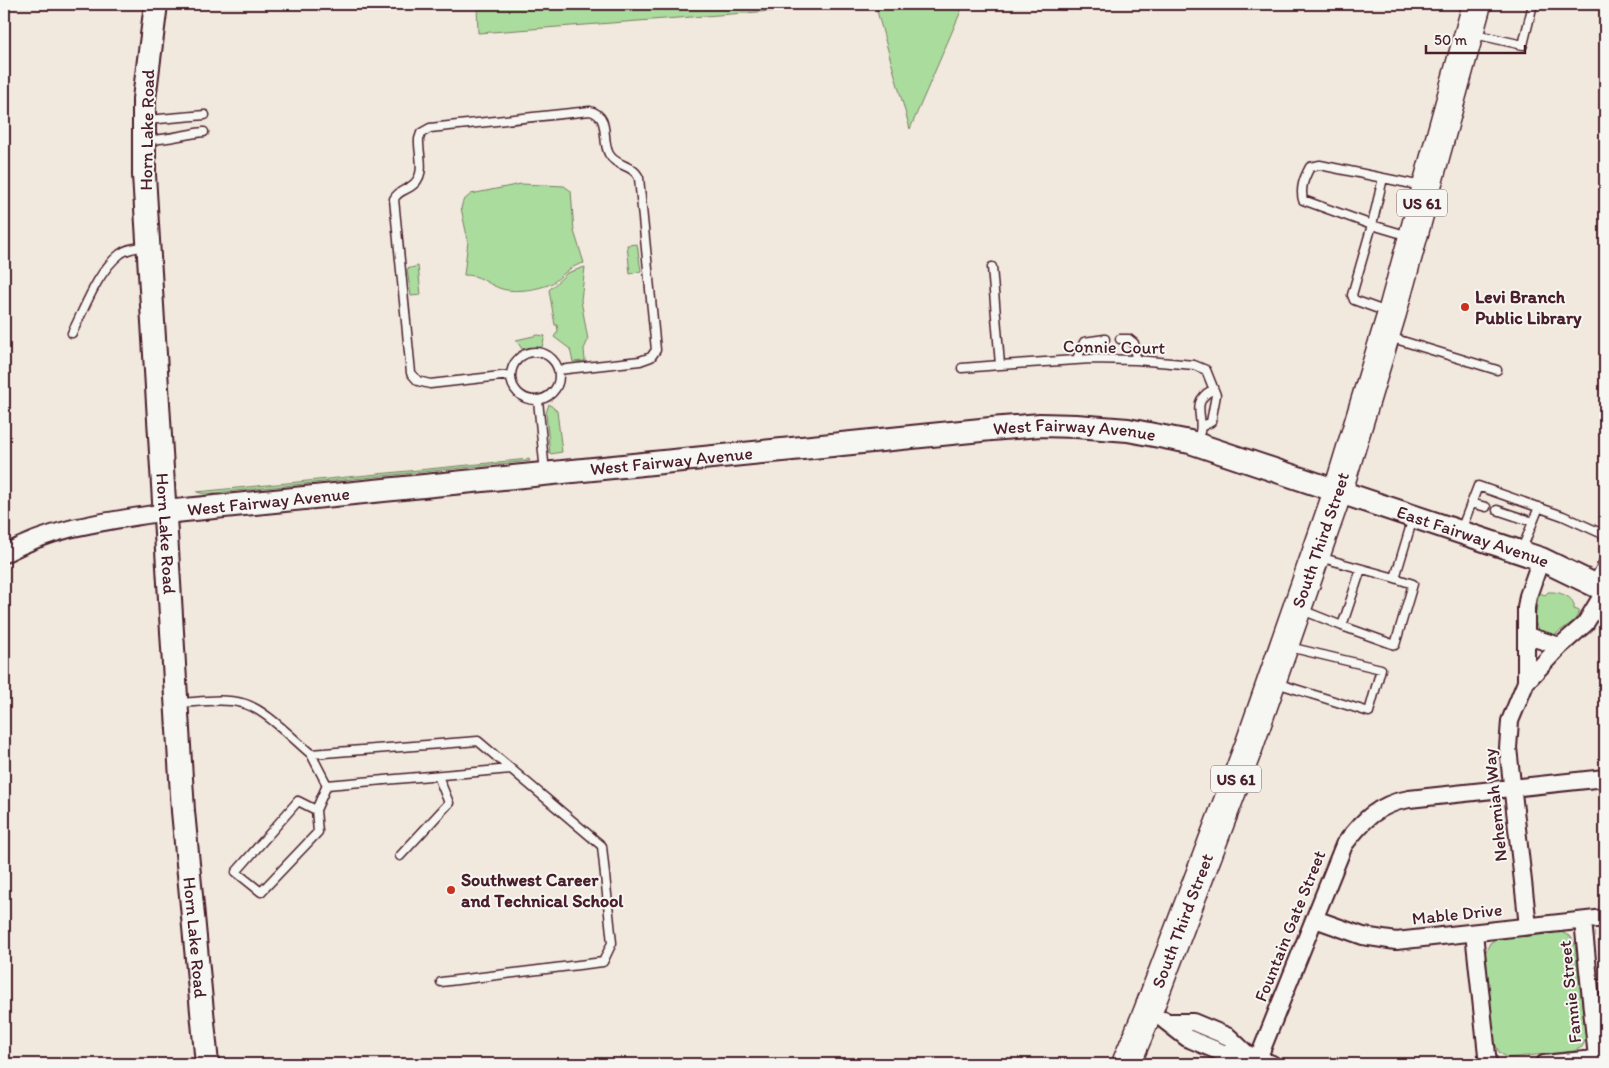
<svg xmlns="http://www.w3.org/2000/svg" width="1609" height="1068" viewBox="0 0 1609 1068" font-family="Itim,sans-serif">
<style>
.green{fill:#aadc9d;stroke:#7a7e64}
.lines{fill:none;stroke-linecap:round;stroke-linejoin:round}
.lane-casing{stroke:#4a1f2b;stroke-width:11}
.street-casing{stroke:#4a1f2b;stroke-width:20}
.secondary-casing{stroke:#4a1f2b;stroke-width:26}
.highway-casing{stroke:#4a1f2b;stroke-width:31}
.lane{stroke:#f6f6f2;stroke-width:8}
.street{stroke:#f6f6f2;stroke-width:16}
.secondary{stroke:#f6f6f2;stroke-width:22}
.highway{stroke:#f6f6f2;stroke-width:28}
.poi-dot{fill:#c8321e;stroke:#f6f6f2;stroke-width:2}
.labels{text-anchor:middle;stroke-width:4;stroke-linejoin:round;paint-order:stroke}
.shield{fill:#f6f6f2;stroke:#7e6067;stroke-width:1}
.shield-label{font-size:16px;font-weight:bold;fill:#4a1f2b}
.street-label{font-size:18px;fill:#4a1f2b;stroke:#f6f6f2}
.poi-label{font-size:18px;font-weight:bold;fill:#4a1f2b;stroke:#f6f6f2;text-anchor:start}
</style>
<rect width="100%" height="100%" fill="#f1e8de"/>
<filter id="ink" filterUnits="userSpaceOnUse"><feTurbulence type="fractalNoise" baseFrequency=".02" numOctaves="2"/><feDisplacementMap in="SourceGraphic" scale="10" xChannelSelector="R" yChannelSelector="G"/><feConvolveMatrix kernelMatrix="1 2 1 2 8 2 1 2 1" color-interpolation-filters="sRGB"/></filter>
<g filter="url(#ink)">
<!-- green -->
<path class="green" d="M 477,4 L 865,4 L 478,33 Z
M 875,4 L 964,4 L 910,129 Z
M 521,184 L 564,186 L 571,191 L 574,231 L 584,263 C 563,268 560,282 545,286 C 533,290 511,293 499,288 C 484,282 481,275 464,275 L 468,241 L 461,208 L 463,201 L 471,194 Z
M 637,244 L 641,271 L 630,274 L 627,245 Z
M 418,266 L 421,295 L 411,296 L 407,269 Z
M 585,267 L 581,300 L 588,340 L 584,349 L 585,361 L 573,362 L 570,349 L 554,337 L 558,331 L 557,325 L 555,325 L 549,290 L 567,273 Z
M 538,335 L 545,336 L 542,347 L 522,349 L 516,340 Z
M 549,404 L 557,411 L 562,452 L 550,454 L 546,413 Z
M 529,459 L 530,461 L 205,494 L 197,492 Z
M 1548,592 C 1559,591 1576,597 1574,609 L 1580,611 L 1574,621 L 1553,636 L 1539,633 L 1535,621 L 1538,596 L 1540,593 L 1545,595 Z
M 1559,931 L 1571,937 L 1575,945 L 1586,1039 L 1582,1047 L 1574,1051 L 1507,1058 L 1499,1052 L 1495,1044 L 1485,953 L 1490,943 L 1498,938 Z"/>
<g class="lines">
<!-- lane casing -->
<g class="lane-casing">
<path id="lane" d="M 1474,34 L 1523,45 L 1533,4
M 147,120 L 205,115
M 147,140 C 167,140 185,134 204,132
M 1383,178 L 1320,165 L 1310,167 C 1304,178 1300,188 1303,200 L 1372,225 L 1352,295 L 1354,300 L 1387,312
M 1409,236 L 1372,225 L 1383,178 L 1422,186
M 992,267 L 1000,365 L 1091,359 L 1136,360 L 1194,365 L 1206,370 L 1216,395 L 1211,422 L 1201,427
M 72,333 C 85,308 97,272 120,254 C 127,248 137,248 146,246
M 1389,337 L 1497,370
M 1120,339 L 1129,339 L 1134,343 L 1136,360
M511 376a24 24 0 1 1 48 0a24 24 0 1 1-48 0Z
M 1077,359 L 1084,342 L 1105,339
M 962,368 L 1000,365
M 510,375 L 430,384 L 418,381 L 411,373 L 394,199 C 398,191 404,191 410,187 C 428,176 418,156 419,139 L 421,133 L 430,128 L 590,111 C 611,116 601,140 609,154 C 616,167 633,164 639,178 L 656,350 L 651,357 L 640,361 L 558,370
M 538,400 L 545,473
M 1200,432 C 1204,416 1190,402 1212,390
M 1471,503 L 1486,507
M 1497,510 L 1533,522
M 1461,530 L 1478,486 L 1563,516 L 1605,535
M 1522,549 L 1539,507
M 1319,557 L 1395,578 L 1413,518
M 1594,581 L 1605,559
M 1302,610 L 1342,626 L 1361,569
M 1342,626 L 1395,645 L 1413,584 L 1395,578
M 1276,683 L 1369,712 L 1381,669 L 1289,647
M 180,703 C 199,702 223,698 242,703 C 264,708 293,739 311,754 L 478,741 L 602,846 L 612,943 L 603,962 L 441,982
M 311,754 L 327,785 L 316,810 L 298,801 L 236,872 L 261,892 L 318,832 L 316,810
M 327,785 L 511,769
M 400,856 L 449,803 L 438,776"/>
</g>
<!-- street casing -->
<g class="street-casing">
<path id="street" d="M 4,554 C 59,525 105,522 165,512
M 1527,636 L 1560,646
M 1526,682 L 1526,608 L 1528,596 L 1541,559
M 1315,919 L 1363,936 L 1396,941 L 1605,918
M 1583,921 L 1597,1058
M 1528,926 L 1508,748 L 1510,721 L 1526,682 L 1560,646 L 1585,624 L 1605,591
M 1474,933 L 1488,1064
M 1164,1020 L 1187,1038 L 1223,1053 L 1247,1054
M 1167,1022 L 1193,1022 L 1229,1037 L 1247,1054 L 1272,1064
M 1256,1064 L 1344,845 C 1362,821 1378,804 1409,799 L 1605,778
M 1544,1064 L 1605,1058"/>
</g>
<!-- secondary casing -->
<g class="secondary-casing">
<g id="secondary">
<path id="s1" d="M 156,4 L 144,99 L 144,175 L 183,811 L 207,1064"/>
<path id="s2" d="M 165,512 L 991,429 L 1040,425 L 1076,426 L 1128,430 L 1190,442 L 1541,559 L 1605,590"/>
</g>
</g>
<!-- highway casing -->
<g class="highway-casing">
<g id="highway">
<path id="s3" d="M 1126,1064 L 1147,1014 L 1249,746 L 1338,491 L 1392,313 L 1477,4"/>
</g>
</g>
<!-- lane -->
<use href="#lane" class="lane"/>
<!-- street -->
<use href="#street" class="street"/>
<!-- secondary -->
<use href="#secondary" class="secondary"/>
<!-- highway -->
<use href="#highway" class="highway"/>
</g>
</g>
<!-- markers -->
<g class="poi-dot">
<circle cx="1465" cy="307" r="5"/>
<circle cx="451" cy="890" r="5"/>
</g>
<g class="labels">
<!-- shield labels -->
<g class="shield">
<rect x="1397" y="189.5" width="50" height="27" rx="4"/>
<rect x="1211" y="765.5" width="50" height="27" rx="4"/>
</g>
<g class="shield-label">
<text x="1422" y="209">US 61</text>
<text x="1236" y="785">US 61</text>
</g>
<!-- street labels -->
<g class="street-label">
<text transform="translate(147 130) rotate(-89)" y="6">Horn Lake Road</text>
<text transform="translate(1114 347) rotate(1)" y="6">Connie Court</text>
<text dy="6" stroke="none"><textPath href="#s2" startOffset="914">West Fairway Avenue</textPath></text>
<text dy="6" stroke="none"><textPath href="#s2" startOffset="509">West Fairway Avenue</textPath></text>
<text dy="6" stroke="none"><textPath href="#s2" startOffset="104">West Fairway Avenue</textPath></text>
<text dy="6" stroke="none"><textPath href="#s1" startOffset="531">Horn Lake Road</textPath></text>
<text dy="6" stroke="none"><textPath href="#s2" startOffset="1329">East Fairway Avenue</textPath></text>
<text dy="6" stroke="none"><textPath href="#s3" startOffset="559">South Third Street</textPath></text>
<text transform="translate(1495 805) rotate(-96)" y="6">Nehemiah Way</text>
<text transform="translate(1457 914) rotate(-6)" y="6">Mable Drive</text>
<text dy="6" stroke="none"><textPath href="#s3" startOffset="154">South Third Street</textPath></text>
<text transform="translate(1290 926) rotate(-68)" y="6">Fountain Gate Street</text>
<text dy="6" stroke="none"><textPath href="#s1" startOffset="936">Horn Lake Road</textPath></text>
<text transform="translate(1570 992) rotate(-96)" y="6">Fannie Street</text>
</g>
<!-- poi labels -->
<g class="poi-label">
<text x="1475" y="303">Levi Branch<tspan x="1475" dy="21">Public Library</tspan></text>
<text x="461" y="886">Southwest Career<tspan x="461" dy="21">and Technical School</tspan></text>
</g>
</g>
<!-- margin -->
<rect width="1609" height="1068" fill="none" stroke="#f6f6f2" stroke-width="20"/>
<rect x="10" y="10" width="1589" height="1048" fill="none" stroke="#4a1f2b" stroke-width="2" filter="url(#ink)"/>
<!-- scale -->
<path d="M1426 45v8h99v-8" fill="none" stroke="#4a1f2b" stroke-width="2.5"/>
<text x="1434" y="45" font-size="15" fill="#4a1f2b" stroke="#f6f6f2" stroke-width="4" paint-order="stroke">50 m</text>
</svg>
